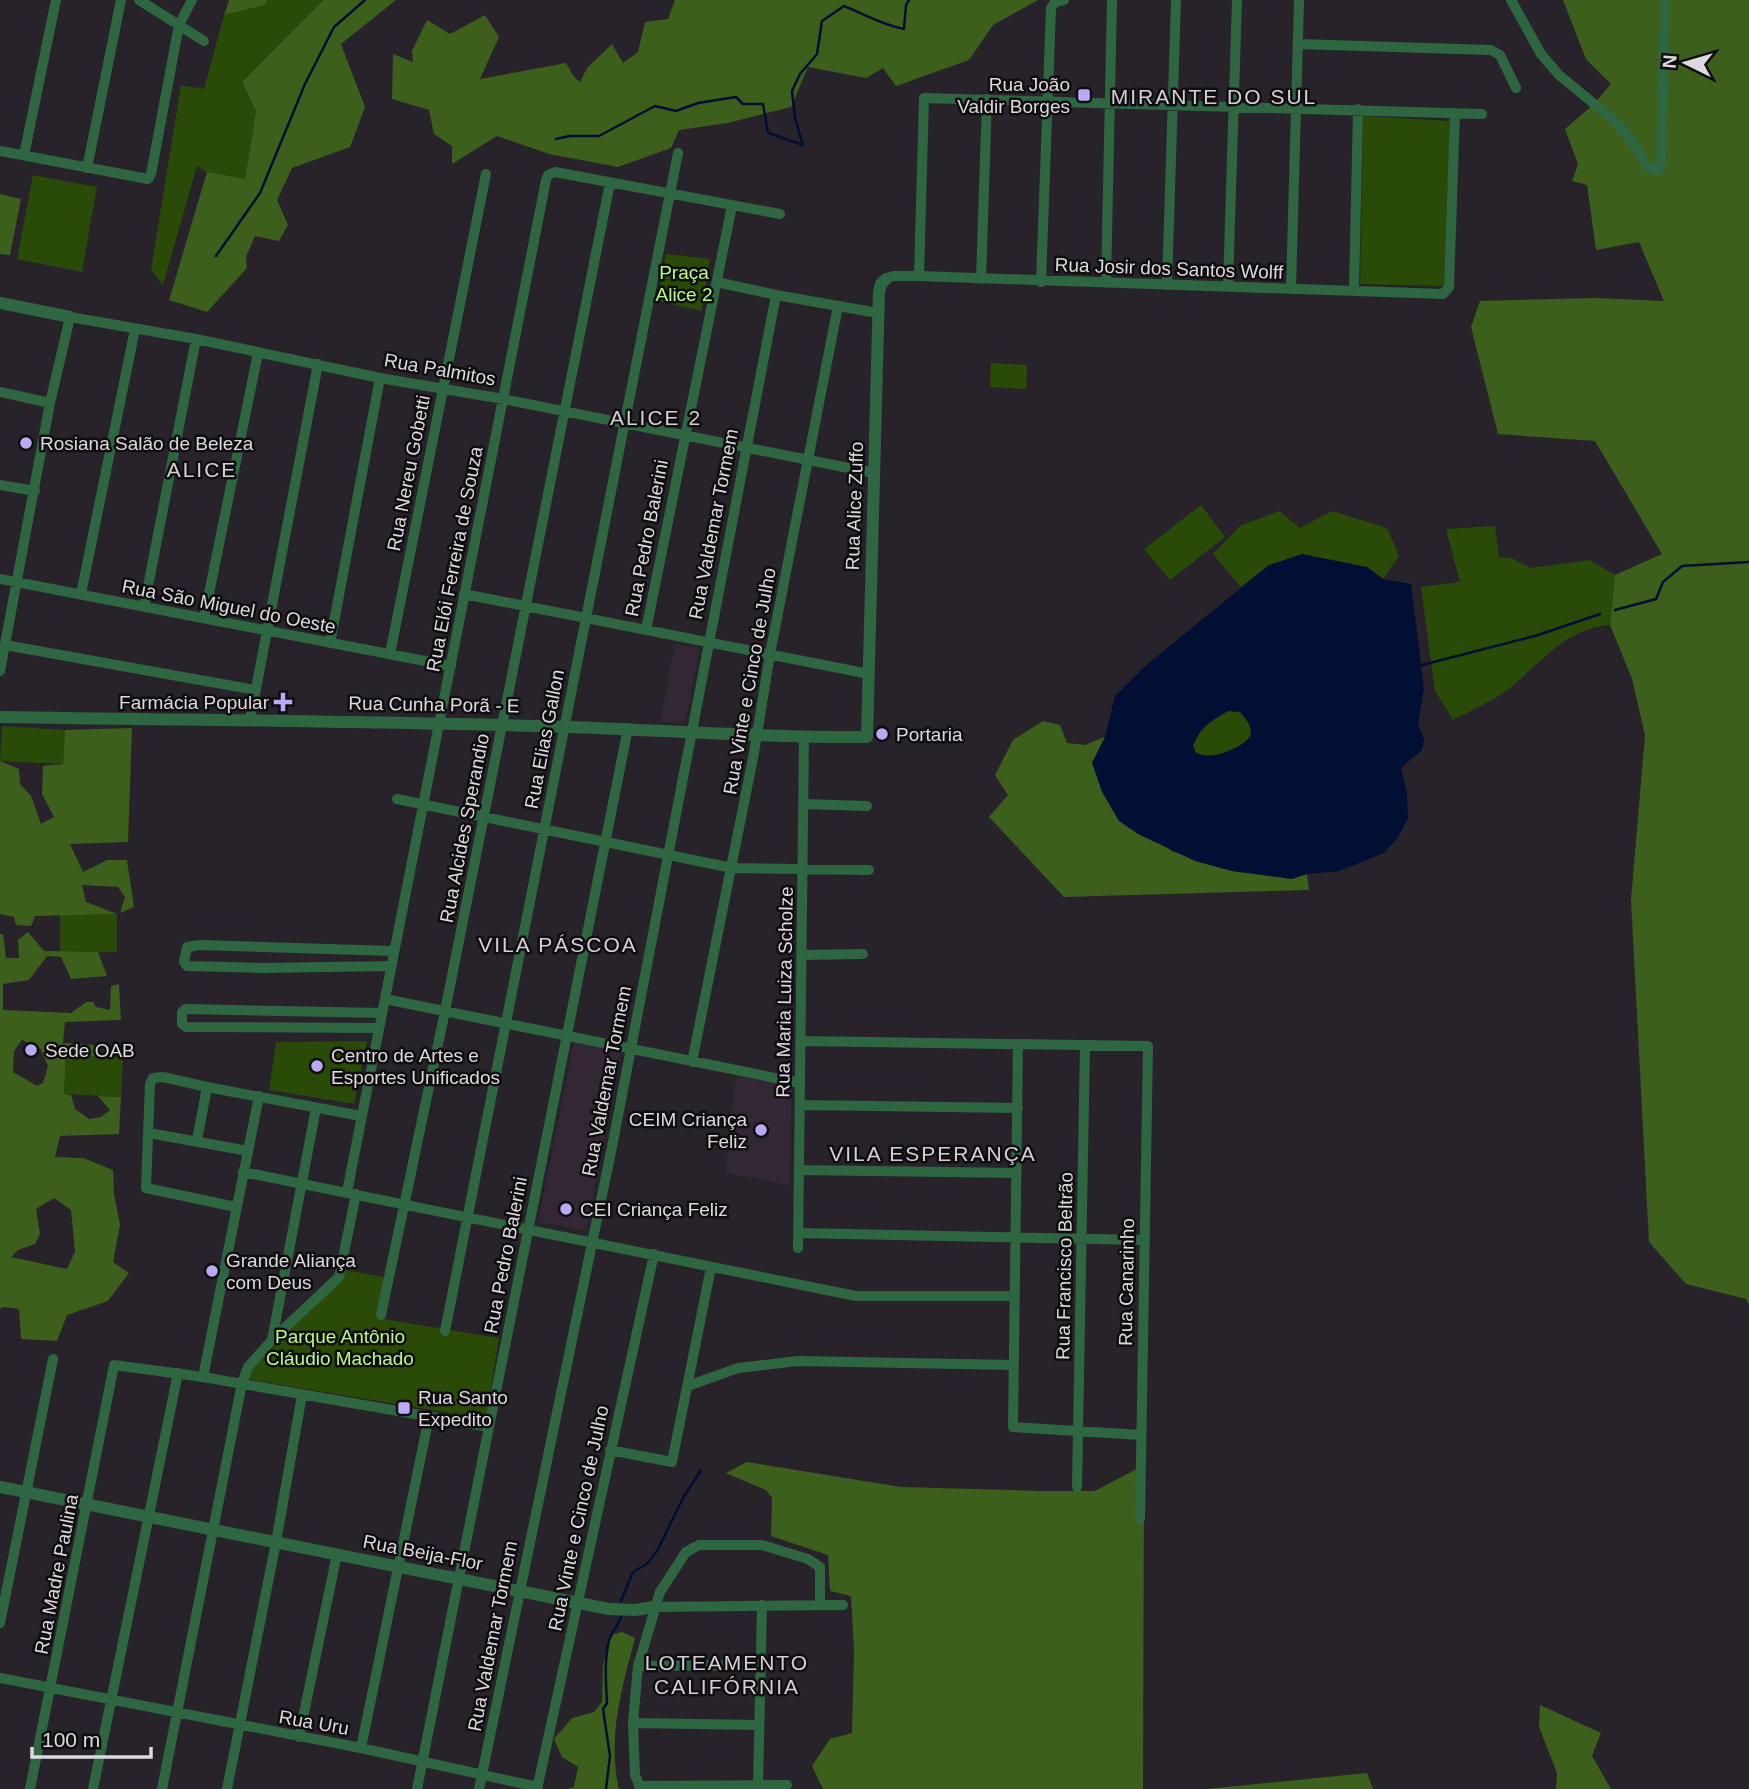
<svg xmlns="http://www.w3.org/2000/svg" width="1749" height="1789" viewBox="0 0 1749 1789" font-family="Arial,sans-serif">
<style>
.education{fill:#342735}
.green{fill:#2a4a07}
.forest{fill:#3c5f1c;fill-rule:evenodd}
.water{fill:#000f33;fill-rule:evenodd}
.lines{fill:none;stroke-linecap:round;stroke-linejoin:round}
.stream{stroke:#000f33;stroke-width:2.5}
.minor{stroke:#2e6641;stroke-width:10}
.tertiary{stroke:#2e6641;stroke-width:12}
.poi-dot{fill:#baaaf6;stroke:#100d10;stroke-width:2.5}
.labels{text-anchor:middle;stroke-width:5;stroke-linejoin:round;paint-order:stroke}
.poi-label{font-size:19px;fill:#ddd9de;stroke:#100d10;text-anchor:start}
.street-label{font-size:19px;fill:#ddd9de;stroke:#100d10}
.park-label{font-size:19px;fill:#b9f987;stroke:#100d10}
.neighbourhood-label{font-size:21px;letter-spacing:2px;fill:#d5ced7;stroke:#100d10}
</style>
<rect width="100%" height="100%" fill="#28232a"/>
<!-- education -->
<path class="education" d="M 675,644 L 700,648 L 685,723 L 660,722 Z
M 574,1042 L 621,1052 L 586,1231 L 538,1222 Z
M 736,1076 L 792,1087 L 790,1185 L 726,1173 Z"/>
<!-- green -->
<path class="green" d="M 267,0 L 323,0 L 242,82 L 256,111 L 245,180 L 207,172 L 197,166 L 163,285 L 151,270 L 181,85 L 204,89 L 224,15 L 265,5 Z
M 1363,116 L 1450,121 L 1444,286 L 1360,284 Z
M 33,175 L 97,187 L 82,272 L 17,259 Z
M 666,254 L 710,259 L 702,311 L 657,301 Z
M 991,363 L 1027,365 L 1026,389 L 990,387 Z
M 1201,505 L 1225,537 L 1170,580 L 1144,549 Z
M 1279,511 L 1300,528 L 1332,511 L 1387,528 L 1399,556 L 1383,579 L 1367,567 L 1269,565 L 1241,587 L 1213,554 L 1240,526 Z
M 1495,526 L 1499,557 L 1512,558 L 1530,568 L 1590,560 L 1615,575 L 1610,625 C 1565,628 1539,665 1506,691 C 1490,702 1470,711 1453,720 L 1435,691 L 1421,587 L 1460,582 L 1446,529 Z
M 1228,711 L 1240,712 C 1256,730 1255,739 1233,749 C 1220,755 1211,758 1196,753 L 1193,746 C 1200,727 1211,721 1228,711 Z
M 2,726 L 65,730 L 63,764 L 0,761 Z
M 117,914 L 117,952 L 60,953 L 60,915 Z
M 367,1041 L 354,1104 L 269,1090 L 276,1042 Z
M 66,1054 L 123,1057 L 121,1097 L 64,1094 Z
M 345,1270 L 384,1277 L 378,1318 L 499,1338 L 486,1419 L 247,1379 L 248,1373 L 344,1275 Z"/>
<!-- forest -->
<path class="forest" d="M 229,0 L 267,0 L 265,5 L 224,15 Z
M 323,0 L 396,0 L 341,44 L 365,107 L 350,147 L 292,168 L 277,200 L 288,225 L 279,241 L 255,236 L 246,257 L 247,268 L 207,312 L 169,300 L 207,172 L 245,179 L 256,111 L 242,82 Z
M 675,0 L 1038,0 L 993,25 L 969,60 L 896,86 L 883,68 L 866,78 L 808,67 L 791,107 L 728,123 L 679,130 L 671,148 L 618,167 L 549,154 L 497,136 L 452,164 L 452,146 L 434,134 L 429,110 L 392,99 L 393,54 L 413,62 L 412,51 L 427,20 L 450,34 L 485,15 L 499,37 L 480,79 L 566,63 L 574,77 L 580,82 L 587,68 L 612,44 L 623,63 L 638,52 L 645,22 L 668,19 Z
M 1563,0 L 1749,0 L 1749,1305 L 1746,1299 L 1686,1284 L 1649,1242 L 1631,900 L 1645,735 L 1632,679 L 1610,625 L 1615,575 L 1662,554 L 1595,441 L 1498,434 L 1471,327 L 1480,301 L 1595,298 L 1664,301 L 1639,242 L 1596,250 L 1587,185 L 1572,181 L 1578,164 L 1565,129 L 1593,105 L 1611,84 L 1586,59 Z
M 0,194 L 21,199 L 10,255 L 0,254 Z
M 1043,721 L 1060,725 L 1067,743 L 1085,745 L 1105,737 L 1092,763 L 1171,851 L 1232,871 L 1292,879 L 1307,874 L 1309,890 L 1064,897 L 989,817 L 1008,795 L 995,775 L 1013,740 Z
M 132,728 L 128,842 L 70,844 L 83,872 L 107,860 L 127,860 L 134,907 L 120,913 L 125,897 L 118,887 L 82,885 L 86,902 L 117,914 L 35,916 L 31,926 L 16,925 L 14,917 L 0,914 L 0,761 L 19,769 L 20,784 L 31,796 L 41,824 L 54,817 L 42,794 L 43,766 L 63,764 L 65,730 Z
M 28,932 L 44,951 L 98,952 L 107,976 L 71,979 L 61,957 L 47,956 L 29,980 L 3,984 L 3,1010 L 71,1013 L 86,1002 L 93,1002 L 96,1007 L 110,1010 L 111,986 L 119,984 L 121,1020 L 65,1022 L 63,1043 L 94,1045 L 95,1056 L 66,1055 L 64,1094 L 71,1095 L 75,1109 L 89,1119 L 101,1117 L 110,1110 L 98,1096 L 121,1097 L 119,1134 L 60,1136 L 55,1157 L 83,1158 L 113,1170 L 114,1194 L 120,1225 L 113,1262 L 129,1273 L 108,1301 L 67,1315 L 57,1341 L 21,1339 L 19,1309 L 3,1307 L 0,1309 L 0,934 L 3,934 L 6,958 L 19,958 L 18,940 ZM 22,1040 L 40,1048 L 48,1066 L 43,1083 L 37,1086 L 13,1072 L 14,1051 ZM 54,1198 L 71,1210 L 75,1252 L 67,1269 L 11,1257 L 18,1250 L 35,1244 L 40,1234 L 36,1209 Z
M 747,1462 L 901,1487 L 1041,1491 L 1095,1491 L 1144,1465 L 1143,1789 L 823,1789 L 812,1766 L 830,1739 L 852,1733 L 854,1651 L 851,1596 L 830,1591 L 828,1555 L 771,1536 L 772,1498 L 766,1490 L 726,1473 Z
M 622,1632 L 635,1638 C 622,1688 607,1737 619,1789 L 567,1789 L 574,1787 L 578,1767 L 562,1757 L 554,1739 L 572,1718 L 594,1712 L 602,1702 L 603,1665 L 611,1635 Z
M 1540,1705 L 1601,1733 L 1592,1756 L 1611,1789 L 1556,1789 L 1557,1773 L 1539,1727 Z
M 1367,1773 L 1373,1789 L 1206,1789 Z"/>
<!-- water -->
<path class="water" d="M 1302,554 L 1367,567 L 1383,579 L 1411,584 L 1424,689 L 1418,724 L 1424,739 L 1422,750 L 1401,768 L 1407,793 L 1408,818 L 1397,839 L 1384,853 L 1339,871 L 1307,874 L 1292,879 L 1232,871 L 1195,861 L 1138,834 L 1119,821 L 1102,792 L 1092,763 L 1105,737 L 1115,696 L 1144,667 L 1269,565 ZM 1228,711 L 1240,712 C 1256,729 1255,739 1233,749 C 1220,755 1210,758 1196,753 L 1193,746 C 1200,727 1211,721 1228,711 Z"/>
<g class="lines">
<!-- stream -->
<path class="stream" d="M 556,139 L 570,136 L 599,136 L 655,106 L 676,111 L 698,103 L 736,97 L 743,104 L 763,104 L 768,133 L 803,145 L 795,118 L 792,91 L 800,74 L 817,54 L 822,21 L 844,6 C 864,14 882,25 904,29 L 906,5 L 909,0
M 216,256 L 260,193 L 305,84 L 334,27 L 365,0
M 1615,610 L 1656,599 L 1663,582 L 1682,566 L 1749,562
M 1422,665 L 1535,636 L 1600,614
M 621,1601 L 633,1572 L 648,1563 L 657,1551 L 683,1498 L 701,1470
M 606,1789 L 610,1756 L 603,1709 L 607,1703 C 606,1683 604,1661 609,1641 C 611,1633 618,1625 621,1617"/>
<!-- minor -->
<path class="minor" d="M 139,0 L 204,41
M 1511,0 L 1541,54 L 1559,75 L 1610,117 L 1629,137 L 1649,168 L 1658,170 L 1661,164 L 1665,0
M 1298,44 L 1491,50 L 1500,55 L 1516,88
M 0,151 L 148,179 L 151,174 L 179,25 L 192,0
M 24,155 L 56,0
M 87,168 L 121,0
M 919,276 L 924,98 L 1482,114
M 886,279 L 893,276 L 919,276 L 1443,294 L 1449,287 L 1455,113
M 981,279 L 987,99
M 717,282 L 776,295 L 878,313
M 1041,282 L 1051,8 L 1055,2 L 1064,0
M 1106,283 L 1112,0
M 1167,285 L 1176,0
M 1228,286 L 1237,0
M 1291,289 L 1299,0
M 1354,290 L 1358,109
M 0,392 L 50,403
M 0,485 L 35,491
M 0,579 L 451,666
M 81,594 L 135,329
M 464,594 L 869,674
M 144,607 L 196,339
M 204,618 L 258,353
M 646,630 L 732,206
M 330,643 L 380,378
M 5,645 L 256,690
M 390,654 L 486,174
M 0,671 L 50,403 L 70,317 L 196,339 L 380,378 L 503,399 L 874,473
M 250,720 L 318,364
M 397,799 L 732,868 L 869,870
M 803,804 L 867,806
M 802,955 L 863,954
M 391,966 L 261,968 L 187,966 L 184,962 L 187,947 L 200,945 L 394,951
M 385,999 L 800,1083
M 379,1028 L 186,1027 L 182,1024 L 182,1012 L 186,1009 L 382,1013
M 801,1041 L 1148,1046 L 1140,1519
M 1018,1044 L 1013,1427 L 1141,1435
M 692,1062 L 754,753 L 770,654 L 838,306
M 800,1105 L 1018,1108
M 149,1133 L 248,1151
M 197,1140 L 207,1087
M 799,1170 L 1017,1173
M 243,1172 L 856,1296 L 1014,1296
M 347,1192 L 546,180 L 548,175 L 555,172 L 780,214
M 236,1207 L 146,1188 L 150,1084 L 153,1078 L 163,1077 L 207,1087 L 361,1116
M 798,1233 L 1145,1240
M 798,1248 L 804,737
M 381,1315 L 445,1011 L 610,183
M 445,1331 L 678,153
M 272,1340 L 316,1108
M 203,1377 L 259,1096
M 688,1386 L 738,1368 L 798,1361 L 1014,1365
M 610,1450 L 672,1462 L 711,1267
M 1077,1487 L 1085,1045
M 654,1607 L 843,1605
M 0,1623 L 53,1359
M 638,1666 L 761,1665
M 0,1678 L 361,1748 L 538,1787
M 633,1723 L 759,1725
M 299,1737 L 337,1554
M 361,1748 L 429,1417
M 758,1784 L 762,1605
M 639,1786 L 787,1785
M 30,1789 L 114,1365 L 203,1377 L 489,1427
M 93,1789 L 178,1373
M 162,1789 L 242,1383 L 248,1367 L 272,1340 L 339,1277 L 356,1194
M 227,1789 L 276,1542 L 302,1395
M 417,1789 L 628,728
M 479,1789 L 612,1147 L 776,295
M 537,1789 L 654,1254
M 641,1789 L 635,1775 L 633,1723 L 638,1666 L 660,1592 L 686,1552 L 699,1545 L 762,1545 L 808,1559 L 820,1567 L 820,1605"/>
<!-- tertiary -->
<path class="tertiary" d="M 0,303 L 70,317
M 0,717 C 180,720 360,721 539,726 C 649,729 758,738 867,737 L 879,292 L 881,284 L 886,279
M 0,1487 L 609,1609 L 635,1610 L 654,1607"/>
</g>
<!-- markers -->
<g class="poi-dot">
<rect x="1077" y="88" width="14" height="14" rx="3.5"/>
<circle cx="26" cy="443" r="7"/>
<path d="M279.5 691.5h7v7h7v7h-7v7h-7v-7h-7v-7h7z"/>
<circle cx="882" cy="734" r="7"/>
<circle cx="31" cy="1050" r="7"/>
<circle cx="317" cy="1066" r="7"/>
<circle cx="761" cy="1130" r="7"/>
<circle cx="566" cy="1209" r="7"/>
<circle cx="212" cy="1271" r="7"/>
<rect x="397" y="1401" width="14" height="14" rx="3.5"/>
</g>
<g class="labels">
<!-- poi labels -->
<g class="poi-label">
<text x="1070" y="91" text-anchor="end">Rua João<tspan x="1070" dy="22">Valdir Borges</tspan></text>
<text x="40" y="450">Rosiana Salão de Beleza</text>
<text x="269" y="709" text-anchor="end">Farmácia Popular</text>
<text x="896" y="741">Portaria</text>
<text x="45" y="1057">Sede OAB</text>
<text x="331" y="1062">Centro de Artes e<tspan x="331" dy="22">Esportes Unificados</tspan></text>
<text x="747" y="1126" text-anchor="end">CEIM Criança<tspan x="747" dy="22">Feliz</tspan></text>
<text x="580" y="1216">CEI Criança Feliz</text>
<text x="226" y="1267">Grande Aliança<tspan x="226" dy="22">com Deus</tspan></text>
<text x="418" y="1404">Rua Santo<tspan x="418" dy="22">Expedito</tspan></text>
</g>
<!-- street labels -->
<g class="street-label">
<text transform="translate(1169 268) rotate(2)" y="7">Rua Josir dos Santos Wolff</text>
<text transform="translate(440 369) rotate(10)" y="7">Rua Palmitos</text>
<text transform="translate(408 473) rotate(-79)" y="7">Rua Nereu Gobetti</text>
<text transform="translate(854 506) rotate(-88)" y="7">Rua Alice Zuffo</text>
<text transform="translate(713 524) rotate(-79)" y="7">Rua Valdemar Tormem</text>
<text transform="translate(646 538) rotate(-79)" y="7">Rua Pedro Balerini</text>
<text transform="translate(454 559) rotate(-79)" y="7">Rua Elói Ferreira de Souza</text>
<text transform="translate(229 606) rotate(11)" y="7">Rua São Miguel do Oeste</text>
<text transform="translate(749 681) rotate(-80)" y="7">Rua Vinte e Cinco de Julho</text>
<text transform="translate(434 704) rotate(1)" y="7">Rua Cunha Porã - E</text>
<text transform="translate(544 739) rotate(-79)" y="7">Rua Elias Gallon</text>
<text transform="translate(464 828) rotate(-79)" y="7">Rua Alcides Sperandio</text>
<text transform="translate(784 992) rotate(-89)" y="7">Rua Maria Luiza Scholze</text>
<text transform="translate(606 1081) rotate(-79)" y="7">Rua Valdemar Tormem</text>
<text transform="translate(505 1255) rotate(-79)" y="7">Rua Pedro Balerini</text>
<text transform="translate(1064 1266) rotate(-89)" y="7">Rua Francisco Beltrão</text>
<text transform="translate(1126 1282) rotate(-89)" y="7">Rua Canarinho</text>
<text transform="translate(578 1518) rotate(-78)" y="7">Rua Vinte e Cinco de Julho</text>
<text transform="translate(423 1552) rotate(11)" y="7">Rua Beija-Flor</text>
<text transform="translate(56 1574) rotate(-79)" y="7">Rua Madre Paulina</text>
<text transform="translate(492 1636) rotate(-79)" y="7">Rua Valdemar Tormem</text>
<text transform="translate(314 1722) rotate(10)" y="7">Rua Uru</text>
</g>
<!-- park labels -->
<g class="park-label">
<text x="684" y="279">Praça<tspan x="684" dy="22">Alice 2</tspan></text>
<text x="340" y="1343">Parque Antônio<tspan x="340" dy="22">Cláudio Machado</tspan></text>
</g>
<!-- neighbourhood labels -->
<g class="neighbourhood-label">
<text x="1214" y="104">MIRANTE DO SUL</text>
<text x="656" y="425">ALICE 2</text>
<text x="202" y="477">ALICE</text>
<text x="558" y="952">VILA PÁSCOA</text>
<text x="933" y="1161">VILA ESPERANÇA</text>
<text x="727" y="1670">LOTEAMENTO<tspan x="727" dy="24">CALIFÓRNIA</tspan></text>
</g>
</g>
<!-- north arrow -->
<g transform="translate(1686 63) rotate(275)" stroke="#100d10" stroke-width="5" paint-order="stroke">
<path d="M0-5L12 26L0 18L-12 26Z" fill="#ddd9de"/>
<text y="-10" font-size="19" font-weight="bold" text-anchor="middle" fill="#ddd9de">N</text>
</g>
<!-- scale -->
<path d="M32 1747v10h119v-10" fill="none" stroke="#ddd9de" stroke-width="3.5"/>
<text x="42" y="1747" font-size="21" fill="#ddd9de" stroke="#100d10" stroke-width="5" paint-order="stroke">100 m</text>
</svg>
